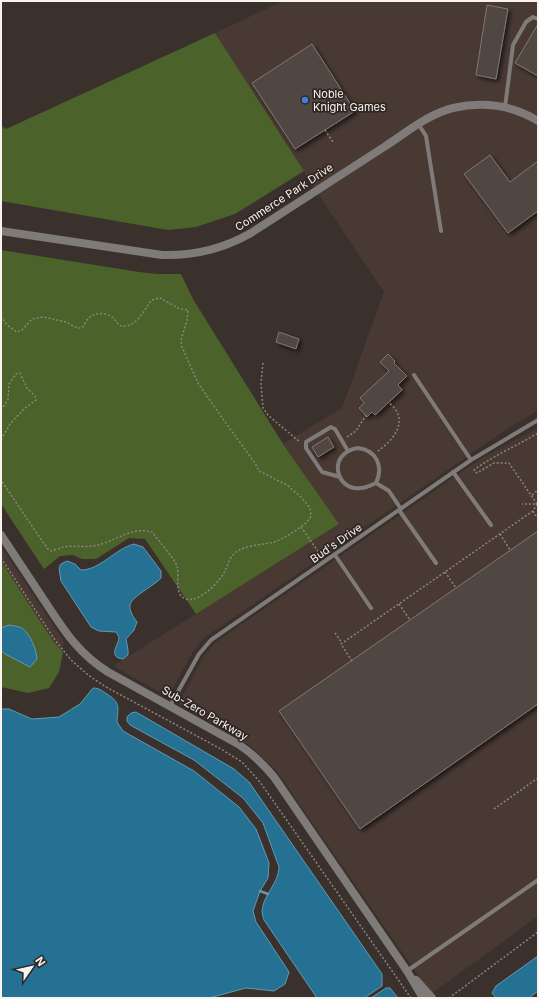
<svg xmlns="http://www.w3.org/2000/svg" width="539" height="999" viewBox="0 0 539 999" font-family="Inter,sans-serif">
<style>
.built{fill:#493933}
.green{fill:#4b622b}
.water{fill:#257194;stroke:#6598b0}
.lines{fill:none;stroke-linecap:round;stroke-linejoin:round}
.stream{stroke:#6598b0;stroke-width:2.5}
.building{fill:#514743;stroke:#827672;filter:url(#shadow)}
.path{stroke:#8c8481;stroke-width:1.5;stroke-dasharray:2 2;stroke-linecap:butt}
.lane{stroke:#7f7b78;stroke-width:4}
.street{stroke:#7f7b78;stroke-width:8}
.shop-dot{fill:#3f7fe0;stroke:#302723;stroke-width:1.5}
.labels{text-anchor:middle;stroke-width:3.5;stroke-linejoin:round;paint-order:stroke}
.poi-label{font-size:11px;fill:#f9f3f0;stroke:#302723;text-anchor:start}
.street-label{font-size:11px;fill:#f9f3f0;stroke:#302723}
</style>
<defs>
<filter id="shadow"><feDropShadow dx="2.5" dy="2.5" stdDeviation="2" flood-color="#0009"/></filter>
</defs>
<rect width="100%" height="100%" fill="#3a312d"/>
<!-- built -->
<path class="built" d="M 283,1 L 538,1 L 538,410 L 507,429 L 204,638 L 194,650 L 168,697 L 113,666 L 339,524 L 283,444 L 342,408 L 384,292 L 330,212 L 215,33 Z
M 538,428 L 538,916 L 431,994 L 275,769 L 250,746 L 179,703 L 205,654 L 215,643 L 482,458 Z
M 1,546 L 64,642 L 59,672 L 49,688 L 28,693 L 1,687 Z"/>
<!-- green -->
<path class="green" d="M 215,33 L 304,171 L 235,214 L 196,227 L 168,230 L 1,201 L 1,126 L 6,129 Z
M 1,250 L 139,272 L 157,274 L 181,274 L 193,299 L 283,444 L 339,524 L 196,614 L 145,539 L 129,538 L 96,559 L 82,559 L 73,555 L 60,556 L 44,569 L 1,504 Z
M 1,561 L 53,641 L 63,652 L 59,672 L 49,688 L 28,693 L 1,687 Z"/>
<!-- water -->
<path class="water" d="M 134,544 L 143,547 L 161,571 L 161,578 C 155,585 131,597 130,605 C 129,611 134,618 137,622 L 134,630 L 126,639 L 128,650 L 128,655 L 123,659 C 107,657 119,645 119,637 L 116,632 L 99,631 L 91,627 L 61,581 L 59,568 L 61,564 L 67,561 L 75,564 L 81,570 C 100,570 115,549 134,544 Z
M 9,625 C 13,626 18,626 22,628 C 31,635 36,649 37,659 L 30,667 L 5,654 L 1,650 L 1,628 Z
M 93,688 C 99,688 102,691 107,694 C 121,703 118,707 117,722 L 123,731 L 194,771 L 239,807 L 256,829 L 269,863 L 268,878 L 260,891 L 253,911 L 256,922 L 289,972 L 285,984 L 274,991 L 246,988 L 209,998 L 1,998 L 1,709 L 9,709 L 32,719 L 59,717 L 80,704 Z
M 136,712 L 234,769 L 249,782 L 382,974 L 382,986 L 364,998 L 317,998 L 264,920 C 263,917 262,913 262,911 C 263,895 279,883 279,867 L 263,823 L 243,798 L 194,760 L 130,725 L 127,721 L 127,717 L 131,713 Z
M 538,956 L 538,991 L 529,998 L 496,998 L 492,993 L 496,986 Z
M 386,988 L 390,988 L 398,998 L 371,998 Z"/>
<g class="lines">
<!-- stream -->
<path class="stream" d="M 260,891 L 268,894"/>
</g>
<!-- building -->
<path class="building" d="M 487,5 L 508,9 L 496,79 L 476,75 Z
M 538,24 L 538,76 L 515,63 Z
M 312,44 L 355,111 L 295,149 L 252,83 Z
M 490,155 L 510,182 L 538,161 L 538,211 L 508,233 L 464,174 Z
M 279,332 L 299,339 L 296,349 L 276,342 Z
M 388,354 L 395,361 L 394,363 L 407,376 L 398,385 L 402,390 L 375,415 L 372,412 L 367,417 L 359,408 L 364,403 L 360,398 L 389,371 L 380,362 Z
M 328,437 L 334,447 L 318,457 L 312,447 Z
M 538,531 L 538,704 L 360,829 L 279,711 Z"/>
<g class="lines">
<!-- path -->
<path class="path" d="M 325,130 L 333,142
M 1,316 L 7,325 L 17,332 L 22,330 L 32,319 L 43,317 L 66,322 L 77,328 L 81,328 L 84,326 C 87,314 102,310 112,317 C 117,321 118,328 127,326 C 139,323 144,309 152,300 L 160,298 L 180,309 L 188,310 L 187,320 L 181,340 L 182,347 L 198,383 L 225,422 L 255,463 L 259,471 L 287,485 L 301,497 L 310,508 L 311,516 C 308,522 303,525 298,529 C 290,534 283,539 274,542 C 262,545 246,545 236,552 C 229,557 228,566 224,573 C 218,583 199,603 186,599 C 173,595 180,576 177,566 C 174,558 158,540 152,532 C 132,526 116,541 98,545 C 86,548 75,545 64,547 C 60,548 55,550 51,551 L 48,549 L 38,535 L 1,480
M 263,363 L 261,383 L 263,408 L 268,415 L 276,422 L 300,442
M 1,410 L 8,400 L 9,384 L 16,374 L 20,373 L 27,388 L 35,396 L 36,400 L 24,409 L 10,424 L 1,440
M 347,437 L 356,431 L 366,415
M 378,451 C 389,443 405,428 397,412 C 395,408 391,405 389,402
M 532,495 L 538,490
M 537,504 L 509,463 L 494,463 L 477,473 L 474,470 C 494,455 517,446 538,433
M 533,511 L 535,515 L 538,516
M 301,527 L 322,557
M 500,534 L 510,550
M 1,558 L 55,640 L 71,660 L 88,675 L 106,687 L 221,749 L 242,762 L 260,782 L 411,998
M 445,572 L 456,588
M 399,604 L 410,620
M 335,633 L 342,643
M 352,661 L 341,644 L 533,511 L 537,504 L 522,504
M 494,809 L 538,778
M 449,998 L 538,932"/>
<!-- lane -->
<path class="lane" d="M 505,107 L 513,45 L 526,22 L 533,17 L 538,19
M 419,125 L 426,136 L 441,231
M 414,375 L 471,460
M 358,448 C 376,450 384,466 376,483 C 371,485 366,488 361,488 C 336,492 326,453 358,448 Z
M 453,472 L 491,525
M 340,477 L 322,472 L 306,448 L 306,442 L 331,427 L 335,429 L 348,451
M 376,483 L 389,491 L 401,509
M 399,510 L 436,563
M 335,555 L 371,608
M 170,706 L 199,654 L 211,640 L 471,460 L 538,420
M 407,971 L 538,880"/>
<!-- street -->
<path class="street" d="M 1,231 L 162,255 C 194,256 223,249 251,233 C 296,204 340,175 384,147 C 406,133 428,114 453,108 C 482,101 513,105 538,121
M 1,535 C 15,556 28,576 42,597 C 62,627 76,652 108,672 L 238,744 C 252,753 263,764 274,777 L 407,971 L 423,998
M 416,980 L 432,998"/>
</g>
<!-- markers -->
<circle class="shop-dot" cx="305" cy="100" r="4"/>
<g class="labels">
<!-- poi labels -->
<g class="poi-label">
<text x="313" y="98">Noble<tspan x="313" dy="13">Knight Games</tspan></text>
</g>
<!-- street labels -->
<g class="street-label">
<text transform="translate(284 197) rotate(-33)" y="4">Commerce Park Drive</text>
<text transform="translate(336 543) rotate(-35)" y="4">Bud's Drive</text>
<text transform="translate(205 713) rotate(30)" y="4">Sub-Zero Parkway</text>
</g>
</g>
<!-- border -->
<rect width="539" height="999" fill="none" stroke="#f9f3f0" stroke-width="4"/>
<!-- north arrow -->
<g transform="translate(32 967) rotate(56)" stroke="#302723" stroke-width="3" paint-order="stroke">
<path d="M0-3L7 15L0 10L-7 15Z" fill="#f9f3f0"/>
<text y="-6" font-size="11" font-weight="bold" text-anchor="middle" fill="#f9f3f0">N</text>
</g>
</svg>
